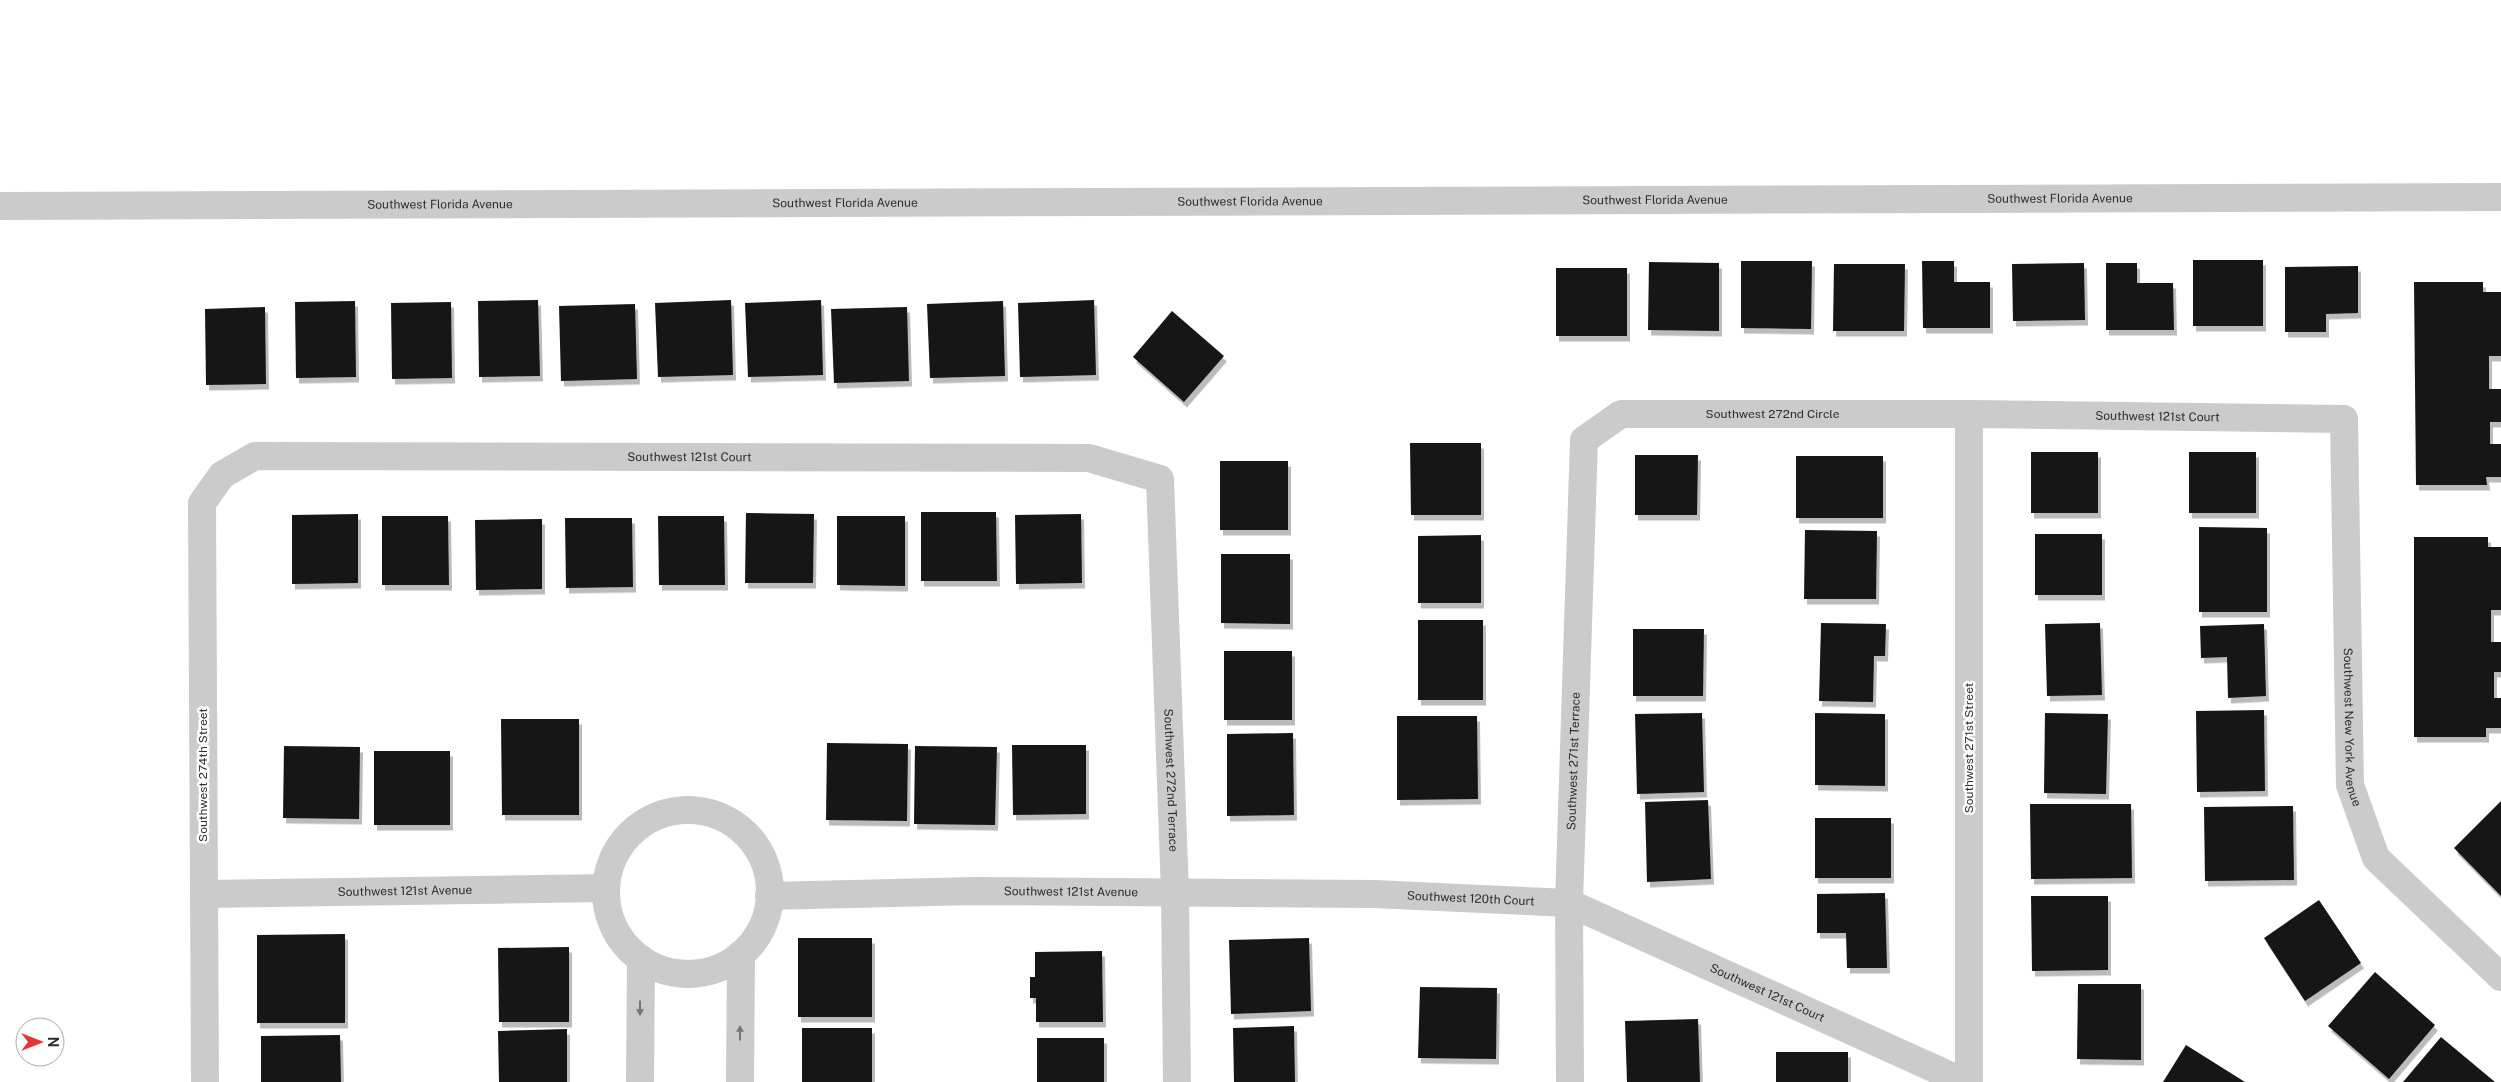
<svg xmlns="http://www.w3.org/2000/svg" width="2501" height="1082" viewBox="0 0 2501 1082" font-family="'Public Sans',sans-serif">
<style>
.building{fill:#151515;filter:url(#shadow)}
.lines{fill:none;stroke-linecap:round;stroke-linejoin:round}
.street{stroke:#cbcbcb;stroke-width:28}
.oneway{fill:#757575}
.labels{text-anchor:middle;stroke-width:5;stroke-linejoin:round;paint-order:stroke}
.street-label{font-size:12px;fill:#2e2e2e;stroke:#fff}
</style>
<defs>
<filter id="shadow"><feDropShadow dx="3" dy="5.5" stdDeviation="0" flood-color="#0004"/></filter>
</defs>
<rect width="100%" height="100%" fill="#fff"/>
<!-- building -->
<path class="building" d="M 2193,260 L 2263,260 L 2263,326 L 2193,326 Z
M 1741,261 L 1812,261 L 1811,329 L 1741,328 Z
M 1922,261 L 1954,261 L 1954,282 L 1990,282 L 1990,328 L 1923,328 Z
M 1649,262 L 1719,263 L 1719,331 L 1648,330 Z
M 2084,263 L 2085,320 L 2013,321 L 2012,264 Z
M 2106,263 L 2137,263 L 2137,283 L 2173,283 L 2174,330 L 2106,330 Z
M 1834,264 L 1905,264 L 1904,331 L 1833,331 Z
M 2358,266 L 2358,313 L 2326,314 L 2326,332 L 2285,332 L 2285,267 Z
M 1556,268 L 1627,268 L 1627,336 L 1556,336 Z
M 2414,282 L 2483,282 L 2483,292 L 2501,292 L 2501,356 L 2489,356 L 2489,389 L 2501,389 L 2501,422 L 2490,422 L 2490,444 L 2501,444 L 2501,477 L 2486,477 L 2487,485 L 2416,485 Z
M 538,300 L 540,376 L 479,377 L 478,301 Z
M 731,300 L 733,375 L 658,377 L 655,303 Z
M 821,300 L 823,375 L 748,377 L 745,303 Z
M 1094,300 L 1096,375 L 1020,377 L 1018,303 Z
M 355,301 L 356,377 L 296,378 L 295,302 Z
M 1003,301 L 1005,376 L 930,378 L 927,304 Z
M 451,302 L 452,378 L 392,379 L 391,303 Z
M 635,304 L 637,379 L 561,381 L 559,306 Z
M 265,307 L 266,384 L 206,385 L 205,309 Z
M 907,307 L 909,381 L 834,383 L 831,309 Z
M 1172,311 L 1224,356 L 1184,402 L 1133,357 Z
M 1410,443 L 1481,443 L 1481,515 L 1411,515 Z
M 2031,452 L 2098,452 L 2098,513 L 2031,513 Z
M 2189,452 L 2256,452 L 2256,513 L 2189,513 Z
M 1635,455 L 1698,455 L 1697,515 L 1635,515 Z
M 1796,456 L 1883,456 L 1883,518 L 1796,518 Z
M 1220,461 L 1288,461 L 1288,530 L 1220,530 Z
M 921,512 L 996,512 L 997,581 L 921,581 Z
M 746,513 L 814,514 L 813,583 L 745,583 Z
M 358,514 L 358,583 L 292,584 L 292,515 Z
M 1081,514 L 1082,583 L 1016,584 L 1015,515 Z
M 382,516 L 448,516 L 449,585 L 382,585 Z
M 658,516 L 724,516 L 725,585 L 659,585 Z
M 837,516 L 905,516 L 905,586 L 837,585 Z
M 565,518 L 632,518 L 633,587 L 566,588 Z
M 542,519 L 542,589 L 476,590 L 475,520 Z
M 2199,527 L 2267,528 L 2267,612 L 2199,612 Z
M 1805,530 L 1877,531 L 1876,599 L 1804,599 Z
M 2035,534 L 2102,534 L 2102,595 L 2035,595 Z
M 1481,535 L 1481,603 L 1418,603 L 1418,536 Z
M 2414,537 L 2488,537 L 2488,547 L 2501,547 L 2501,610 L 2491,610 L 2491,642 L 2501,642 L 2501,672 L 2494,672 L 2494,698 L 2501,698 L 2501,728 L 2486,728 L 2486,737 L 2414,737 Z
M 1221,554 L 1290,554 L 1290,624 L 1221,623 Z
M 1418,620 L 1483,620 L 1483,700 L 1418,700 Z
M 1821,623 L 1886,624 L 1885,656 L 1874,656 L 1873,702 L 1819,701 Z
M 2100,623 L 2102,695 L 2047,696 L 2045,624 Z
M 2264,624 L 2266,696 L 2228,698 L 2227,657 L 2201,658 L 2200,626 Z
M 1633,629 L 1704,629 L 1703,696 L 1633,696 Z
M 1224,651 L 1292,651 L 1292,720 L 1224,720 Z
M 2264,710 L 2265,791 L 2197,792 L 2196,711 Z
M 1702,713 L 1704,792 L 1637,794 L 1635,714 Z
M 1815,713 L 1885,714 L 1885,786 L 1815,785 Z
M 2045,713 L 2108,714 L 2106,794 L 2044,793 Z
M 1397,716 L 1477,716 L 1478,799 L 1397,800 Z
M 501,719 L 579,719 L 579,815 L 502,815 Z
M 1293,733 L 1294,815 L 1227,816 L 1227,734 Z
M 827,743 L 908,744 L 907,821 L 826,820 Z
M 1012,745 L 1086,745 L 1086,814 L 1013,815 Z
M 284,746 L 360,747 L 359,819 L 283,818 Z
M 915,746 L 997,747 L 995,825 L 914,824 Z
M 374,751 L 450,751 L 450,825 L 374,825 Z
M 1708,800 L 1711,879 L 1647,882 L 1645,802 Z
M 2501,801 L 2501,896 L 2454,848 Z
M 2030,804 L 2131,804 L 2132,878 L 2031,879 Z
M 2293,806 L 2294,880 L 2205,881 L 2204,807 Z
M 1815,818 L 1891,818 L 1891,878 L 1815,878 Z
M 1885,893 L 1887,968 L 1847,968 L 1846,933 L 1817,933 L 1817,894 Z
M 2031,896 L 2108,896 L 2108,970 L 2032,971 Z
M 2319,900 L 2361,963 L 2305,1001 L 2264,938 Z
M 345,934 L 345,1023 L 257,1023 L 257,935 Z
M 798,938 L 872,938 L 872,1017 L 798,1017 Z
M 1309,938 L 1311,1011 L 1231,1014 L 1229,940 Z
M 569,947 L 569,1022 L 499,1022 L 498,948 Z
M 1102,951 L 1103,1022 L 1036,1022 L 1036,998 L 1030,998 L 1030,977 L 1035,977 L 1035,952 Z
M 2375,972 L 2435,1025 L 2389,1079 L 2328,1026 Z
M 2078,984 L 2141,984 L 2141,1060 L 2077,1059 Z
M 1420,987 L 1497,988 L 1496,1059 L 1418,1058 Z
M 1698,1019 L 1700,1082 L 1627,1082 L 1625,1021 Z
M 1294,1026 L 1295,1082 L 1234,1082 L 1233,1028 Z
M 802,1028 L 872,1028 L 872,1082 L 802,1082 Z
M 567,1029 L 567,1082 L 499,1082 L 498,1031 Z
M 340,1035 L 341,1082 L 261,1082 L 261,1036 Z
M 2441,1037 L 2495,1082 L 2403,1082 Z
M 1037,1038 L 1104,1038 L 1104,1082 L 1037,1082 Z
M 2186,1045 L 2245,1082 L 2163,1082 Z
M 1776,1052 L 1848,1052 L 1848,1082 L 1776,1082 Z"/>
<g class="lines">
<!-- street -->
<g class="street">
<path id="s1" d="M 0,206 L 2501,197"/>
<circle cx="688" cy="892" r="82"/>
<path id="s2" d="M 204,894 L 606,888"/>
<path id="s3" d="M 769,896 L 975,891 L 1374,894 L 1569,903 L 1964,1082"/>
<path id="s4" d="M 205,1082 L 202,503 L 222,475 L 255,456 L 1089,458 L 1160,479 L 1175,893 L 1177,1082"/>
<path d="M 640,1082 L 641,959"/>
<path d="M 740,1082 L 741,954"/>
<path id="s5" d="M 1570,1082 L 1569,903 L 1584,440 L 1621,414 L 1969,414 L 2344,419 L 2350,785 L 2376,858 L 2501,977"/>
<path d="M 1969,1082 L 1969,414"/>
</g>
</g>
<!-- one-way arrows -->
<defs><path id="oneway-solid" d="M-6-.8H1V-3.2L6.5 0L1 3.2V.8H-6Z" transform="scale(1.25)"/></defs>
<g class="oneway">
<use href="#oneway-solid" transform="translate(640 1008) rotate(90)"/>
<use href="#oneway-solid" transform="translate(740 1033) rotate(-90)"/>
</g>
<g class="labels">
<!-- street labels -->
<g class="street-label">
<text dy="4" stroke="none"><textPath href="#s1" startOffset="2060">Southwest Florida Avenue</textPath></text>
<text dy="4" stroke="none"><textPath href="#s1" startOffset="1655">Southwest Florida Avenue</textPath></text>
<text dy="4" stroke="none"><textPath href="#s1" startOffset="1250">Southwest Florida Avenue</textPath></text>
<text dy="4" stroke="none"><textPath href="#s1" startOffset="845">Southwest Florida Avenue</textPath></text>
<text dy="4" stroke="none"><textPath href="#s1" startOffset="440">Southwest Florida Avenue</textPath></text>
<text dy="4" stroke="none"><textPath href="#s5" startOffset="839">Southwest 272nd Circle</textPath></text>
<text dy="4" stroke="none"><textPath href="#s5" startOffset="1224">Southwest 121st Court</textPath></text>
<text dy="4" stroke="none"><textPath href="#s4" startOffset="1086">Southwest 121st Court</textPath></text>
<text dy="4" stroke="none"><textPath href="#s5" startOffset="1719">Southwest New York Avenue</textPath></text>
<text transform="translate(1969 748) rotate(-90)" y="4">Southwest 271st Street</text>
<text dy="4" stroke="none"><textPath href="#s5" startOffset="321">Southwest 271st Terrace</textPath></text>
<text transform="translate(203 775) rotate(-90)" y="4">Southwest 274th Street</text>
<text dy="4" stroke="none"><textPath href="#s4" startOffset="1861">Southwest 272nd Terrace</textPath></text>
<text dy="4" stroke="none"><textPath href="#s2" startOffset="201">Southwest 121st Avenue</textPath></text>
<text dy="4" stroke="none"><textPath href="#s3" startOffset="302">Southwest 121st Avenue</textPath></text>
<text dy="4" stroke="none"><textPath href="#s3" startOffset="702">Southwest 120th Court</textPath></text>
<text dy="4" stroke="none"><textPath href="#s3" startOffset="1018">Southwest 121st Court</textPath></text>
</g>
</g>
<!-- north arrow -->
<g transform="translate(40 1042) rotate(90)"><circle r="24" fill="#ffffff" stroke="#ababab"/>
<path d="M0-4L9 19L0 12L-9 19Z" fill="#e03834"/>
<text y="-8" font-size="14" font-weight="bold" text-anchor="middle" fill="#2e2e2e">N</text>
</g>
</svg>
